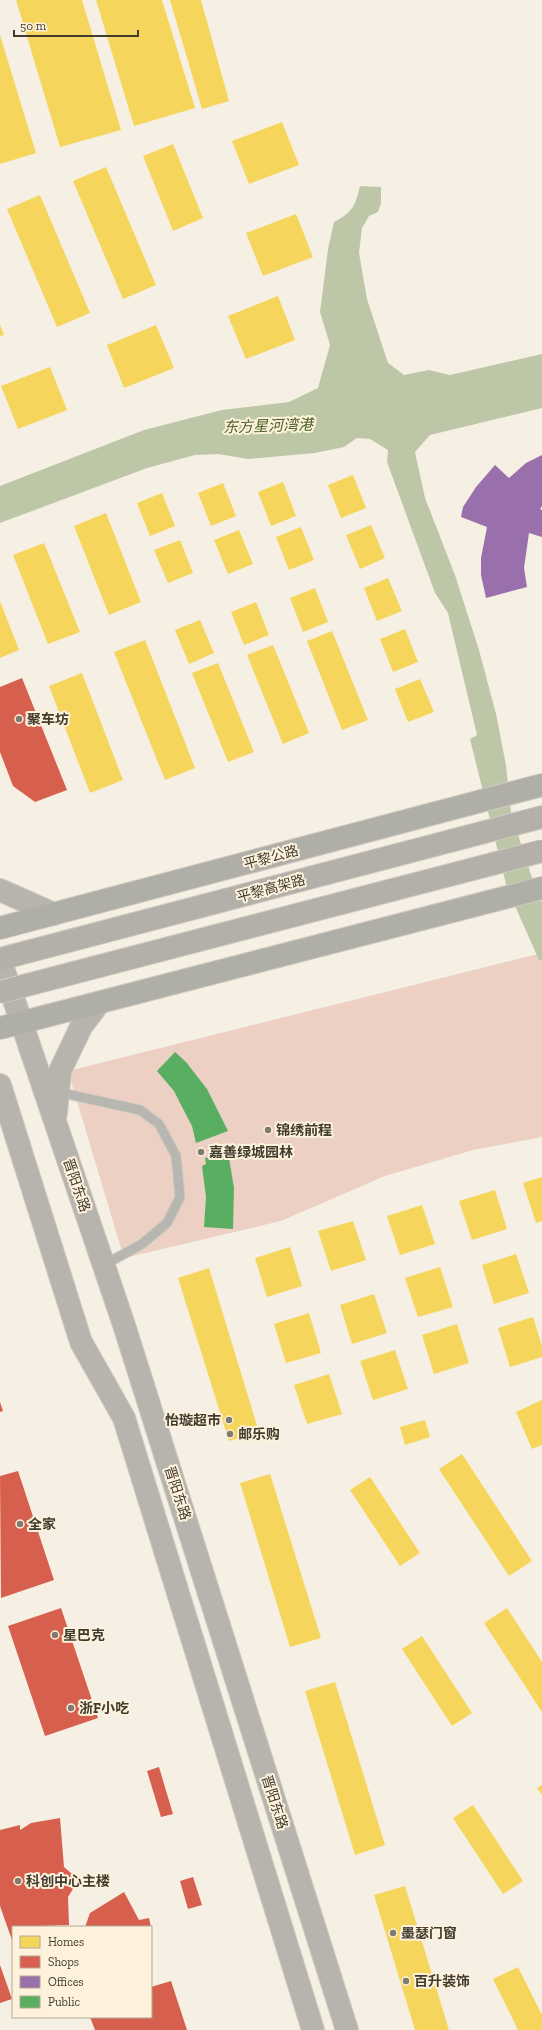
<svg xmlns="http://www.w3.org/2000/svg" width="542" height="2030" viewBox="0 0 542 2030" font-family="'Zilla Slab','Noto Sans SC',serif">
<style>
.green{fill:#ecd0c4}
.water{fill:#bdc7a8}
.homes{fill:#f6d55c}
.shops{fill:#d6604d}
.offices{fill:#9970ab}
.public{fill:#5aae61}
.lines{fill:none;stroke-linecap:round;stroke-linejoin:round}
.service-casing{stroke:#d0cbc2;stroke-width:11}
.secondary-casing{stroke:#d0cbc2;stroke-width:24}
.primary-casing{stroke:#d0cbc2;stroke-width:24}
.trunk-casing{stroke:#d0cbc2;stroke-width:24}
.service{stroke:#b7b6b0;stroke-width:9}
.secondary{stroke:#b6b4ad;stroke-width:22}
.primary{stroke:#afaea7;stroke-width:22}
.trunk{stroke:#b2b0a8;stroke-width:22}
.trunk-bridge-casing{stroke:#d0cbc2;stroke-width:24;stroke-linecap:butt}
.trunk-bridge{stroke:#b2b0a8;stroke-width:22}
.poi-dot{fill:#807a6f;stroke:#fef2dc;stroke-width:1.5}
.labels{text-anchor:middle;stroke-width:4;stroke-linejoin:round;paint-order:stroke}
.poi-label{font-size:14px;font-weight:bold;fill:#413b30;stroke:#fef2dc;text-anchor:start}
.street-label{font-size:14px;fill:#413b30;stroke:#fef2dc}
.water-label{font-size:15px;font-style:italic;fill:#486026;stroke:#fef2dc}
</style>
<rect width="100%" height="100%" fill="#f6f0e4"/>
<!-- green -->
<path class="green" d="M 542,953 L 542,1137 L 473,1150 L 385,1176 L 281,1221 L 124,1258 L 68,1071 Z"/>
<!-- water -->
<path class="water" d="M 360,186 L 381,187 L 381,203 L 378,212 L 369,216 L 362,228 L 359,253 L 367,299 L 388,363 L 404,375 L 429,370 L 450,375 L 542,354 L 542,408 L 430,435 L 415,452 L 425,498 L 455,575 L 479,650 L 496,714 L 506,765 L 511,813 L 530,872 L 542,903 L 542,960 L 539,960 L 507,888 L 470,739 L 477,735 L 448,613 L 435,593 L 387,462 L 388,450 L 370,439 L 357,438 L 344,447 L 315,453 L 248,459 L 218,454 L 195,455 L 147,468 L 0,523 L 0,486 L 144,430 L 222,410 L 289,402 L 318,388 L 330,345 L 320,312 L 328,249 L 334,222 C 353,212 355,206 360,186 Z"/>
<!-- homes -->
<path class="homes" d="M 16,0 L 82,0 L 121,130 L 60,147 Z
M 96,0 L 162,0 L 195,108 L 134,126 Z
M 170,0 L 201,0 L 229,101 L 202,109 Z
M 0,35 L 36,153 L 0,164 Z
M 282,122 L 299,165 L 249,184 L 232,141 Z
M 173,144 L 203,218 L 173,231 L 143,156 Z
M 106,167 L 156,285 L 123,299 L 73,181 Z
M 40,195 L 90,313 L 57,327 L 7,209 Z
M 296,214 L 313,257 L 263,276 L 246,233 Z
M 278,296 L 295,340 L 246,359 L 228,316 Z
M 0,325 L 4,335 L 0,336 Z
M 156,325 L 174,368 L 124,388 L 107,345 Z
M 50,367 L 67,410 L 18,429 L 1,386 Z
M 353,475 L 366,508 L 341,518 L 328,485 Z
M 283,482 L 296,516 L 271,526 L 258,492 Z
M 223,483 L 236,516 L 211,526 L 198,493 Z
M 162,493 L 175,526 L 150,536 L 137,503 Z
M 106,513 L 141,602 L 109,615 L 74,526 Z
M 371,525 L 385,558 L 360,569 L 346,535 Z
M 301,527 L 314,560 L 289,570 L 276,537 Z
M 239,530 L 253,564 L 228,574 L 214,540 Z
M 180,540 L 193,573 L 168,583 L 154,550 Z
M 44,543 L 80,632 L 48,644 L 13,555 Z
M 388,578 L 402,611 L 377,621 L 364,588 Z
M 315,588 L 328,622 L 303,632 L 290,598 Z
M 0,601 L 19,650 L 0,658 Z
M 256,602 L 269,635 L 244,645 L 231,612 Z
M 200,620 L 214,653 L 189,664 L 175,630 Z
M 405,629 L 418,662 L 393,672 L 380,639 Z
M 332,631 L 368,720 L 342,730 L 307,641 Z
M 145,640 L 195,768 L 165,780 L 114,652 Z
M 273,645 L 309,733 L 283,744 L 247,655 Z
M 218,663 L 254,752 L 228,762 L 192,673 Z
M 82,673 L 123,780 L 90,793 L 49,686 Z
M 420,679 L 434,712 L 408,722 L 395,689 Z
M 542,1177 L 542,1221 L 536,1223 L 523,1183 Z
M 495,1190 L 507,1229 L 472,1240 L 459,1201 Z
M 422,1205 L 435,1244 L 400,1255 L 387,1216 Z
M 353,1221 L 366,1260 L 331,1271 L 318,1231 Z
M 290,1247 L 302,1286 L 267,1297 L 255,1258 Z
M 516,1254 L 529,1293 L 494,1304 L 482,1265 Z
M 440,1267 L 453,1307 L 418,1317 L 405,1278 Z
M 209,1268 L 259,1432 L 229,1441 L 178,1278 Z
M 374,1294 L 387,1333 L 352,1344 L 340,1305 Z
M 309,1313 L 321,1353 L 286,1363 L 274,1324 Z
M 533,1317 L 542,1346 L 542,1357 L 510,1367 L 498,1328 Z
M 457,1324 L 469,1363 L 434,1374 L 422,1335 Z
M 395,1350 L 408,1389 L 373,1400 L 360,1361 Z
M 329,1374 L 342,1414 L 307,1424 L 294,1385 Z
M 542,1400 L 542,1445 L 532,1449 L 516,1412 Z
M 425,1420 L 430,1437 L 405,1445 L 400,1427 Z
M 462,1454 L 532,1561 L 509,1576 L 439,1469 Z
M 270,1474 L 321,1638 L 290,1647 L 240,1483 Z
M 370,1477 L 420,1553 L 400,1566 L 350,1490 Z
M 507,1608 L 542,1662 L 542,1712 L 484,1623 Z
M 422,1636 L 472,1713 L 452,1726 L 402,1649 Z
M 335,1682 L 385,1845 L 355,1855 L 305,1691 Z
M 542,1785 L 542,1795 L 537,1788 Z
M 473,1805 L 523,1881 L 503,1894 L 453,1818 Z
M 405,1886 L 449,2030 L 415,2030 L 374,1895 Z
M 518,1967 L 542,2015 L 542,2030 L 518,2030 L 493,1979 Z"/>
<!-- shops -->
<path class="shops" d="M 22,678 L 67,790 L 35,802 L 13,786 L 0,752 L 0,687 Z
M 0,1402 L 3,1411 L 0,1412 Z
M 18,1471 L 54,1580 L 1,1598 L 0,1476 Z
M 61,1608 L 98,1718 L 45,1736 L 8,1626 Z
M 159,1767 L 173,1814 L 161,1817 L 147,1771 Z
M 60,1818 L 64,1867 L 72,1874 L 74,1881 L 73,1889 L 68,1897 L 69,1925 L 13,1927 L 13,1943 L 0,1906 L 0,1830 L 20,1825 L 20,1830 L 31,1823 Z
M 193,1877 L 202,1905 L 188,1909 L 180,1881 Z
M 124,1892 L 139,1920 L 149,1918 L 151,1927 L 85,1927 L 90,1913 Z
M 0,1965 L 12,1999 L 0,2003 Z
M 171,1981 L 187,2030 L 95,2030 L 90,2017 L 151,2017 L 151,1987 Z"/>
<!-- offices -->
<path class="offices" d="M 542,455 L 542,506 L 540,509 L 542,510 L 542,537 L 529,533 L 524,568 L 527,587 L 486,598 L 481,575 L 481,558 L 487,527 L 461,517 L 463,507 L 476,487 L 495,465 L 509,478 L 526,463 Z"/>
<!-- public -->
<path class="public" d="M 175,1052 L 186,1062 L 207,1089 L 228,1131 L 196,1143 L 192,1126 L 180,1103 L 174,1091 L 157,1071 Z
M 228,1152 L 234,1188 L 233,1229 L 204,1227 L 206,1197 L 202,1166 L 206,1164 L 205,1158 Z"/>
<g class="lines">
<!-- service casing -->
<g class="service-casing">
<path id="service" d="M 58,1092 L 140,1110 L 159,1124 L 176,1156 L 180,1197 L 167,1223 L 142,1244 L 104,1265"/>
</g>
<!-- secondary casing -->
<g class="secondary-casing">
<path id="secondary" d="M 0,890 L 54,914
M 0,959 L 124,1325 L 347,2030
M 0,1085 L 81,1342 L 124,1418 L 313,2030
M 56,1113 L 60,1071 L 81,1027 L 99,1003"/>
</g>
<!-- primary casing -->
<g class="primary-casing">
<path id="primary" d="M 0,928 L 542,785
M 0,1028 L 542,888"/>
</g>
<!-- trunk casing -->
<g class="trunk-casing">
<path id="trunk" d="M 0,959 L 542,817"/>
</g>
<!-- service -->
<use href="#service" class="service"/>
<!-- secondary -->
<use href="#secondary" class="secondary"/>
<!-- primary -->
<use href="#primary" class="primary"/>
<!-- trunk -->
<use href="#trunk" class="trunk"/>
<!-- trunk-bridge casing -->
<g class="trunk-bridge-casing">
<path id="trunk-bridge" d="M 0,992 L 542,851"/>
</g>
<!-- trunk-bridge -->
<use href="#trunk-bridge" class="trunk-bridge"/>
</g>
<!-- markers -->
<g class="poi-dot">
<circle cx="19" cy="719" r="4"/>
<circle cx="268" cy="1130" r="4"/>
<circle cx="201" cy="1152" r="4"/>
<circle cx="229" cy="1420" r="4"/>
<circle cx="230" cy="1434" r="4"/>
<circle cx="20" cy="1524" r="4"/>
<circle cx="55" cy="1635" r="4"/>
<circle cx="71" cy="1708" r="4"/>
<circle cx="18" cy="1881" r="4"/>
<circle cx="393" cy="1933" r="4"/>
<circle cx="406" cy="1981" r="4"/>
</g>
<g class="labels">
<!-- poi labels -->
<g class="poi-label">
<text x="27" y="724">聚车坊</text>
<text x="276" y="1135">锦绣前程</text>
<text x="209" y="1157">嘉善绿城园林</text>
<text x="221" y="1425" text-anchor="end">怡璇超市</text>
<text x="238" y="1439">邮乐购</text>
<text x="28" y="1529">全家</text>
<text x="63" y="1640">星巴克</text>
<text x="79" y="1713">浙F小吃</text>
<text x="26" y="1886">科创中心主楼</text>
<text x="401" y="1938">墨瑟门窗</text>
<text x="414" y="1986">百升装饰</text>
</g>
<!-- street labels -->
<g class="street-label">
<text transform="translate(271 857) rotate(-15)" y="5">平黎公路</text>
<text transform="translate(271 888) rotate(-15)" y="5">平黎高架路</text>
<text transform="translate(77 1185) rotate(71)" y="5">晋阳东路</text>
<text transform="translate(178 1493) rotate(72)" y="5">晋阳东路</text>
<text transform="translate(275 1802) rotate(72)" y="5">晋阳东路</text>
</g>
<!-- water labels -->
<g class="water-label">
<text transform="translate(268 426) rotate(-2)" y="5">东方星河湾港</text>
</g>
</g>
<!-- legend -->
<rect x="12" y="1926" width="140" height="92" fill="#fef2dc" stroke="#b2a997"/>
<rect x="20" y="1936" width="20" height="12" fill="#f6d55c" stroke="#b2a997"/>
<text x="48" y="1946" font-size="12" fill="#413b30">Homes</text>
<rect x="20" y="1956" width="20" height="12" fill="#d6604d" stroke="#b2a997"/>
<text x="48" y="1966" font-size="12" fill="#413b30">Shops</text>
<rect x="20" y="1976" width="20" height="12" fill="#9970ab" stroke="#b2a997"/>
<text x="48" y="1986" font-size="12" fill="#413b30">Offices</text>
<rect x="20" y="1996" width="20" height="12" fill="#5aae61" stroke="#b2a997"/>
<text x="48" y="2006" font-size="12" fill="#413b30">Public</text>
<!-- scale -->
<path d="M14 30v6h124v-6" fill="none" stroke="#413b30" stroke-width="2"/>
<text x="20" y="30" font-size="12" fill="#413b30" stroke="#fef2dc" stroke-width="3" paint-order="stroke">50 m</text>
</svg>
